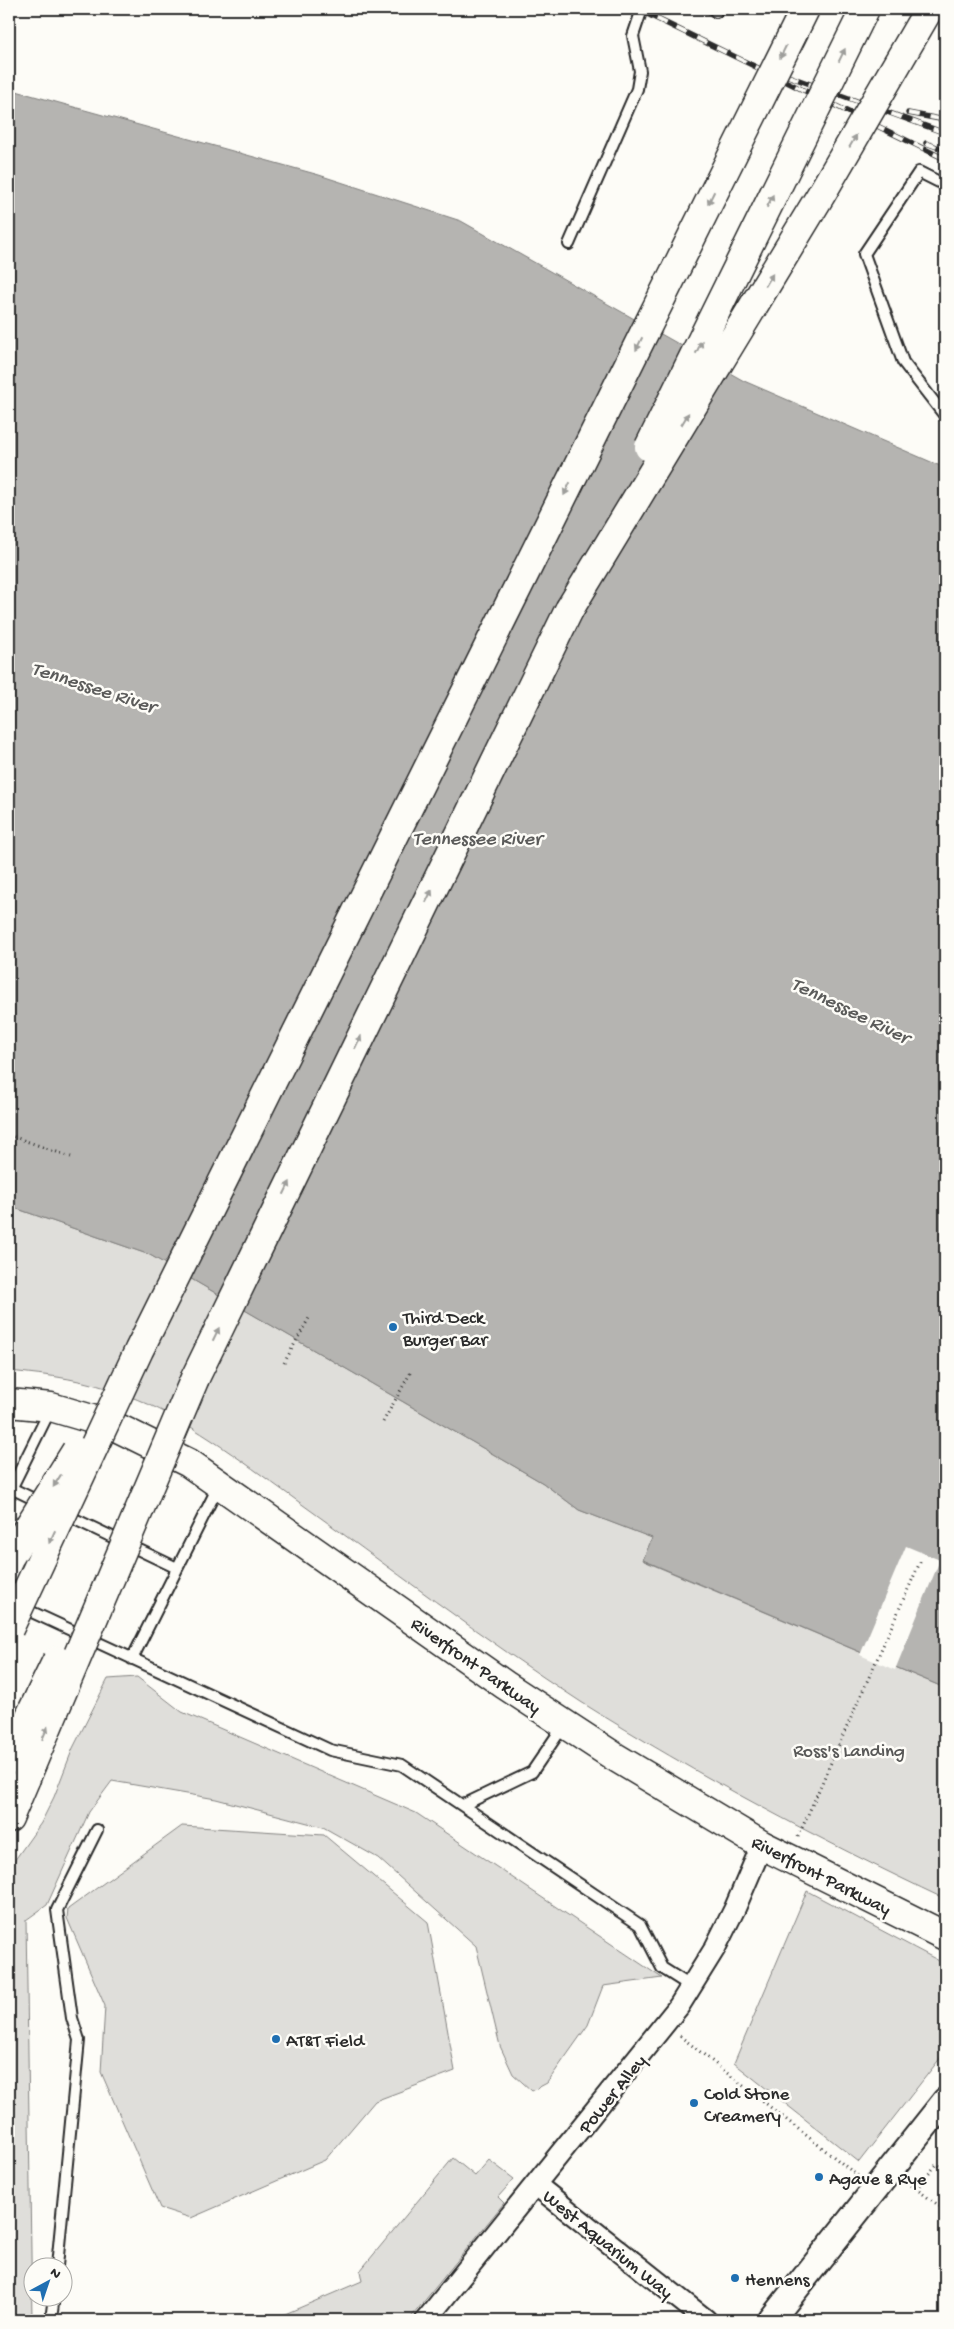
<svg xmlns="http://www.w3.org/2000/svg" width="954" height="2329" viewBox="0 0 954 2329" font-family="'Gochi Hand',sans-serif">
<style>
.green{fill:#dfdeda;stroke:#858482}
.water{fill:#b5b4b1;stroke:#7e7d7b}
.pier{fill:#fdfcf7}
.lines{fill:none;stroke-linecap:round;stroke-linejoin:round}
.service-casing{stroke:#2b2b2b;stroke-width:14}
.minor-casing{stroke:#2b2b2b;stroke-width:24}
.tertiary-casing{stroke:#2b2b2b;stroke-width:29}
.secondary-casing{stroke:#2b2b2b;stroke-width:31}
.motorway-casing{stroke:#2b2b2b;stroke-width:31}
.path{stroke:#2b2b2b;stroke-width:3;stroke-dasharray:1 4;stroke-linecap:butt}
.service{stroke:#fdfcf7;stroke-width:10}
.minor{stroke:#fdfcf7;stroke-width:20}
.tertiary{stroke:#fdfcf7;stroke-width:25}
.secondary{stroke:#fdfcf7;stroke-width:28}
.motorway{stroke:#fdfcf7;stroke-width:28}
.rail-casing{stroke:#2b2b2b;stroke-width:5.5}
.rail{stroke:#fdfcf7;stroke-width:4;stroke-dasharray:11;stroke-linecap:butt}
.motorway-bridge-casing{stroke:#2b2b2b;stroke-width:31;stroke-linecap:butt}
.motorway-bridge{stroke:#fdfcf7;stroke-width:28}
.oneway{fill:#9e9e9b}
.poi-dot{fill:#1f6fb2;stroke:#fdfcf7;stroke-width:2}
.labels{text-anchor:middle;stroke-width:5;stroke-linejoin:round;paint-order:stroke}
.poi-label{font-size:19px;fill:#2b2b2b;stroke:#fdfcf7;text-anchor:start}
.street-label{font-size:19px;fill:#2b2b2b;stroke:#fdfcf7}
.park-label{font-size:19px;fill:#585857;stroke:#fdfcf7}
.water-label{font-size:20px;font-style:italic;fill:#5b5b5a;stroke:#fdfcf7}
</style>
<rect width="100%" height="100%" fill="#fdfcf7"/>
<filter id="ink" filterUnits="userSpaceOnUse"><feTurbulence type="fractalNoise" baseFrequency=".02" numOctaves="2"/><feDisplacementMap in="SourceGraphic" scale="10" xChannelSelector="R" yChannelSelector="G"/><feConvolveMatrix kernelMatrix="1 2 1 2 8 2 1 2 1" color-interpolation-filters="sRGB"/></filter>
<g filter="url(#ink)">
<!-- green -->
<path class="green" d="M 9,1206 L 150,1255 L 543,1483 L 579,1510 L 653,1538 L 644,1561 L 945,1688 L 945,1899 C 820,1840 698,1776 581,1702 C 482,1638 388,1566 292,1497 C 240,1460 186,1417 126,1395 C 88,1380 49,1375 9,1371 Z
M 137,1677 L 182,1712 L 416,1813 L 662,1978 L 603,1986 L 588,2025 L 547,2083 L 532,2091 L 513,2074 L 500,2046 L 476,1946 L 378,1858 L 323,1827 L 216,1799 L 112,1781 L 89,1812 L 47,1905 L 26,1920 L 32,2320 L 9,2320 L 9,1875 L 12,1864 L 41,1823 L 54,1797 L 73,1748 L 108,1679 Z
M 182,1826 L 324,1835 L 428,1922 L 455,2071 L 375,2101 L 325,2160 L 191,2218 L 160,2208 L 101,2072 L 105,2006 L 67,1918 L 68,1909 Z
M 807,1891 L 945,1964 L 945,2052 L 859,2162 L 734,2063 Z
M 453,2158 L 475,2176 L 489,2160 L 514,2179 L 498,2197 L 504,2203 L 409,2320 L 271,2320 L 362,2281 L 360,2271 Z"/>
<!-- water -->
<path class="water" d="M 9,89 L 319,175 L 461,221 L 744,381 L 945,468 L 945,1688 L 643,1560 L 652,1538 L 579,1510 L 543,1483 L 150,1255 L 9,1206 Z"/>
<!-- pier -->
<path class="pier" d="M 906,1546 L 940,1560 L 895,1670 L 860,1655 Z"/>
<g class="lines">
<!-- service casing -->
<g class="service-casing">
<path id="service" d="M 713,9 L 716,12
M 945,185 L 919,172 L 864,254 L 903,362 L 945,416
M 569,244 L 637,89 L 640,71 L 633,36 L 642,9
M 11,1488 L 42,1503
M 9,1493 L 51,1408
M 64,1514 L 177,1568
M 21,1607 L 330,1750 L 402,1765 L 640,1925 L 662,1968 L 692,1987
M 132,1659 L 219,1485
M 463,1805 L 532,1772 L 564,1725
M 57,2266 L 79,2040 L 72,2018 L 57,1910 L 97,1830
M 51,2320 L 54,2296"/>
</g>
<!-- minor casing -->
<g class="minor-casing">
<path id="minor" d="M 536,2185 L 706,2320
M 426,2320 L 679,2006 L 715,1948 L 735,1908 L 762,1845"/>
</g>
<!-- tertiary casing -->
<g class="tertiary-casing">
<path id="tertiary" d="M 771,2320 L 945,2101"/>
</g>
<!-- secondary casing -->
<g class="secondary-casing">
<path id="secondary" d="M 9,1403 L 51,1407 L 112,1425 L 189,1463 L 505,1685 L 615,1757 L 762,1845 L 945,1936"/>
</g>
<!-- motorway casing -->
<g class="motorway-casing">
<path id="motorway" d="M 195,1378 L 569,610
M 9,1818 L 26,1778"/>
</g>
<!-- path -->
<path class="path" d="M 9,1135 L 71,1157
M 284,1363 L 309,1318
M 383,1422 L 412,1370
M 798,1837 L 921,1560
M 680,2036 L 858,2176
M 911,2185 L 945,2210
M 916,2189 L 937,2164 L 945,2170"/>
<!-- service -->
<use href="#service" class="service"/>
<!-- minor -->
<use href="#minor" class="minor"/>
<!-- tertiary -->
<use href="#tertiary" class="tertiary"/>
<!-- secondary -->
<use href="#secondary" class="secondary"/>
<!-- motorway -->
<use href="#motorway" class="motorway"/>
<!-- rail casing -->
<g class="rail-casing">
<path id="rail" d="M 637,9 L 945,159
M 788,76 L 945,133
M 908,113 L 945,120
M 926,143 L 945,150"/>
</g>
<!-- rail -->
<use href="#rail" class="rail"/>
<!-- motorway-bridge casing -->
<g class="motorway-bridge-casing">
<path id="motorway-bridge" d="M 649,447 L 865,9
M 569,610 L 822,193 L 929,9
M 9,1558 L 76,1451
M 9,1629 L 139,1350 L 805,9
M 9,1759 L 57,1660
M 26,1778 L 195,1378"/>
</g>
<!-- motorway-bridge -->
<use href="#motorway-bridge" class="motorway-bridge"/>
</g>
<!-- one-way arrows -->
<defs><path id="oneway-solid" d="M-6-.8H1V-3.2L6.5 0L1 3.2V.8H-6Z" transform="scale(1.25)"/></defs>
<g class="oneway">
<use href="#oneway-solid" transform="translate(783 52) rotate(116)"/>
<use href="#oneway-solid" transform="translate(842 55) rotate(-64)"/>
<use href="#oneway-solid" transform="translate(853 141) rotate(-60)"/>
<use href="#oneway-solid" transform="translate(711 198) rotate(116)"/>
<use href="#oneway-solid" transform="translate(770 201) rotate(-64)"/>
<use href="#oneway-solid" transform="translate(769 280) rotate(-59)"/>
<use href="#oneway-solid" transform="translate(639 344) rotate(116)"/>
<use href="#oneway-solid" transform="translate(699 347) rotate(-64)"/>
<use href="#oneway-solid" transform="translate(685 419) rotate(-59)"/>
<use href="#oneway-solid" transform="translate(567 489) rotate(116)"/>
<use href="#oneway-solid" transform="translate(429 896) rotate(-64)"/>
<use href="#oneway-solid" transform="translate(358 1042) rotate(-64)"/>
<use href="#oneway-solid" transform="translate(287 1188) rotate(-64)"/>
<use href="#oneway-solid" transform="translate(216 1334) rotate(-64)"/>
<use href="#oneway-solid" transform="translate(57 1481) rotate(122)"/>
<use href="#oneway-solid" transform="translate(52 1537) rotate(115)"/>
<use href="#oneway-solid" transform="translate(45 1733) rotate(-67)"/>
</g>
</g>
<!-- markers -->
<g class="poi-dot">
<circle cx="393" cy="1327" r="5"/>
<circle cx="276" cy="2039" r="5"/>
<circle cx="694" cy="2103" r="5"/>
<circle cx="819" cy="2177" r="5"/>
<circle cx="735" cy="2278" r="5"/>
</g>
<g class="labels">
<!-- poi labels -->
<g class="poi-label">
<text x="403" y="1323">Third Deck<tspan x="403" dy="22">Burger Bar</tspan></text>
<text x="286" y="2046">AT&amp;T Field</text>
<text x="704" y="2099">Cold Stone<tspan x="704" dy="22">Creamery</tspan></text>
<text x="829" y="2184">Agave &amp; Rye</text>
<text x="745" y="2285">Hennens</text>
</g>
<!-- street labels -->
<g class="street-label">
<text transform="translate(477 1664) rotate(35)" y="7">Riverfront Parkway</text>
<text transform="translate(822 1874) rotate(27)" y="7">Riverfront Parkway</text>
<text transform="translate(611 2093) rotate(-51)" y="7">Power Alley</text>
<text transform="translate(609 2243) rotate(39)" y="7">West Aquarium Way</text>
</g>
<!-- park labels -->
<g class="park-label">
<text x="849" y="1756">Ross's Landing</text>
</g>
<!-- water labels -->
<g class="water-label">
<text transform="translate(94 686) rotate(18)" y="7">Tennessee River</text>
<text x="477" y="844">Tennessee River</text>
<text transform="translate(851 1009) rotate(26)" y="7">Tennessee River</text>
</g>
</g>
<!-- margin -->
<rect width="954" height="2329" fill="none" stroke="#fdfcf7" stroke-width="30"/>
<rect x="15" y="15" width="924" height="2299" fill="none" stroke="#2b2b2b" stroke-width="2" filter="url(#ink)"/>
<!-- north arrow -->
<g transform="translate(48 2282) rotate(40)"><circle r="24" fill="#fdfcf7" stroke="#a9a8a5"/>
<path d="M0-4L9 19L0 12L-9 19Z" fill="#1f6fb2"/>
<text y="-8" font-size="14" font-weight="bold" text-anchor="middle" fill="#2b2b2b">N</text>
</g>
</svg>
